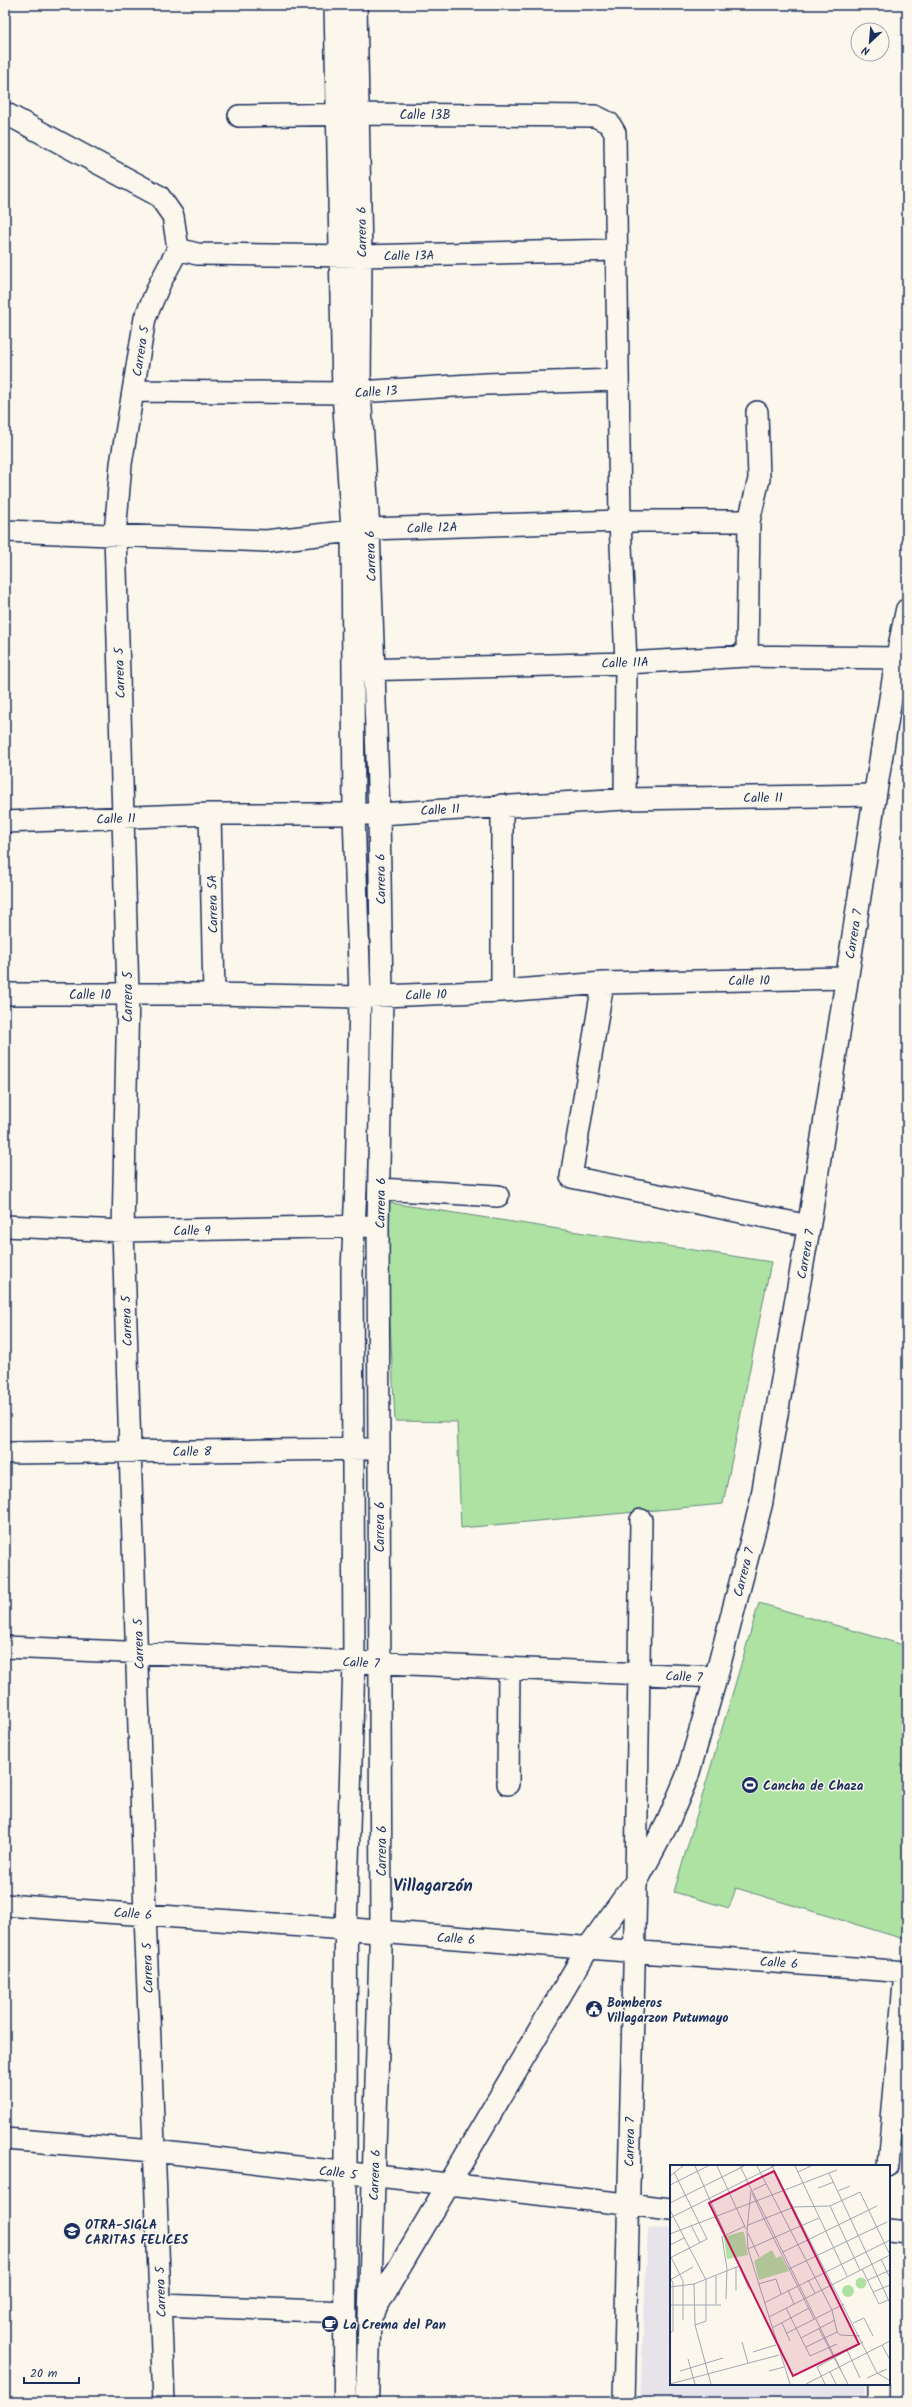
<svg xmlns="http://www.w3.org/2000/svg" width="912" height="2407" viewBox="0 0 912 2407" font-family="Kalam,sans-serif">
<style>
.built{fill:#e6e4ea}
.green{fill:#aee2a3;stroke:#648880}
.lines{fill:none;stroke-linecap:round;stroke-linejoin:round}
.minor-casing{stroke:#1b2f5e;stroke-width:24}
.major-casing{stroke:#1b2f5e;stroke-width:25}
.minor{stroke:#fbf7ec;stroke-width:21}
.major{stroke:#fbf7ec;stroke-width:22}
.labels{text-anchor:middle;stroke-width:3;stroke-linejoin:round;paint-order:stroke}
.street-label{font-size:13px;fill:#1b2f5e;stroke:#fbf7ec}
.poi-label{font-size:13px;font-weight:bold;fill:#1b2f5e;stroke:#fbf7ec;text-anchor:start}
.district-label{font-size:17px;font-weight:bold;fill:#1b2f5e;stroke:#fbf7ec}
.inset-road{fill:none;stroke:#a1a7b3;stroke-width:1}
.view{fill:#c2185b;fill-opacity:0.15;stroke:#c2185b;stroke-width:2}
.inset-edge{fill:none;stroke:#1b2f5e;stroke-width:2}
</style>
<rect width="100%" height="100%" fill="#fbf7ec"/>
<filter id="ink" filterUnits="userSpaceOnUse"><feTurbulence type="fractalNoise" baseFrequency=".025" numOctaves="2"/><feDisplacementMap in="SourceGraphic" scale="8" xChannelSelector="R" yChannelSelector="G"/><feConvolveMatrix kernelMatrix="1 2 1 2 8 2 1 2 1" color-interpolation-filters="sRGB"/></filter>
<g filter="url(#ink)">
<!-- built -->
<path class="built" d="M 648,2228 L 671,2229 L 671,2384 L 864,2384 L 863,2402 L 640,2402 Z"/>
<!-- green -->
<path class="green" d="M 384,1202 L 771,1262 L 723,1504 L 461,1528 L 457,1422 L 395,1421 Z
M 759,1603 L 907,1646 L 907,1940 L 736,1888 L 729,1908 L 674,1892 Z"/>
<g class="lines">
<!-- minor casing -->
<g class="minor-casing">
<path id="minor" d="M 356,5 L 361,256 L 360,392 L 369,529 L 379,814 L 382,996 L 378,1226 L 381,1932
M 5,113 L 159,196 L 173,216 L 178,249
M 239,116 L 359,114 L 595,116 L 609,123 L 615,133 L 620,521 L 626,663 L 625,799
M 178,249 L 197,254 L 361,256 L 616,250
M 133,391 L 343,393 L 486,384 L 618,380
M 5,531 L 266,541 L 369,529 L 620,521 L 749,521
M 747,656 L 749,521 L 759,479 L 757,412
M 360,670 L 626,663 L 747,656 L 897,658
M 502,805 L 502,991
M 210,814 L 214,994
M 5,822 L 210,814 L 379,814 L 625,799 L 875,795
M 603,983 L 571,1177 L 809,1226
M 5,994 L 214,994 L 360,997 L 502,991 L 603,983 L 846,978
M 380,1189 L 498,1196
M 5,1226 L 123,1231 L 368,1226
M 5,1453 L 368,1449
M 5,1647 L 716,1677
M 508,1784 L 509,1668
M 5,1905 L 346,1929 L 354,1662 L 352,1270 L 356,1187 L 360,997 L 354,814 L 352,530 L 343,393 L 335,5
M 588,1948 L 907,1972
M 5,2139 L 154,2151 L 671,2209
M 888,2166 L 905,1972
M 889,2230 L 907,2232
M 161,2305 L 345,2312
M 164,2402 L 145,1914 L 123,1231 L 128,994 L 115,534 L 121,464 L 145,318 L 160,283 L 178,249
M 624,2402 L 636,1882 L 641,1520
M 878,2402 L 878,2384"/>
</g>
<!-- major casing -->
<g class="major-casing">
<path id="major" d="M 369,2319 L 588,1948 L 636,1882 L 667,1824 L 687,1777 L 716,1677 L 761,1504 L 809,1226 L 875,795 L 897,658 L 907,610
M 345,2402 L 346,1929 L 588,1948
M 367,2402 L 381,1932"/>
</g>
<!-- minor -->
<use href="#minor" class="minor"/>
<!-- major -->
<use href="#major" class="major"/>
</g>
</g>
<!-- icons -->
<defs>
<g id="stadium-disc" transform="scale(0.9)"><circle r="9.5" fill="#1b2f5e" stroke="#fbf7ec"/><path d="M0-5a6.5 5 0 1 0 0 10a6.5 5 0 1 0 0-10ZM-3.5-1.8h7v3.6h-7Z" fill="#fff"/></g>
<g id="civic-disc" transform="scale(0.9)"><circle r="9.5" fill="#1b2f5e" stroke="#fbf7ec"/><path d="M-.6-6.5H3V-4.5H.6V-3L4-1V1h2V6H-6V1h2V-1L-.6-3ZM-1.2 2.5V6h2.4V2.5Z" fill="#fff"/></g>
<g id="school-disc" transform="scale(0.9)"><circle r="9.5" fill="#1b2f5e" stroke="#fbf7ec"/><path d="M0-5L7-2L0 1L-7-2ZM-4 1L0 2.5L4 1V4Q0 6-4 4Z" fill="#fff"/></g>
<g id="cafe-disc" transform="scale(0.9)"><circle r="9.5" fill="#1b2f5e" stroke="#fbf7ec"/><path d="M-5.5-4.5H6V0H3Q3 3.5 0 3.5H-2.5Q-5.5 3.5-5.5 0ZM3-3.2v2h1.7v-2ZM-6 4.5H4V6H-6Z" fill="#fff"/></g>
</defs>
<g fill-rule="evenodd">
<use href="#stadium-disc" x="750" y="1785"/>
<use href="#civic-disc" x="594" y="2009"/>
<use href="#school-disc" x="72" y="2231"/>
<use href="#cafe-disc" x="330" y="2324"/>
</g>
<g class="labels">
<!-- street labels -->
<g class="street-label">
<text x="425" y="119">Calle 13B</text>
<text transform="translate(361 232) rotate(-91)" y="5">Carrera 6</text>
<text transform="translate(409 255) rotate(-1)" y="5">Calle 13A</text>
<text transform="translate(140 351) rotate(-81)" y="5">Carrera 5</text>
<text transform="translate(376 391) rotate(-4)" y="5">Calle 13</text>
<text transform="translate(432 527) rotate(-2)" y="5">Calle 12A</text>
<text transform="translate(370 556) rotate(-92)" y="5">Carrera 6</text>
<text transform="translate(625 662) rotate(-2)" y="5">Calle 11A</text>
<text transform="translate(119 673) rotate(-92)" y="5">Carrera 5</text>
<text transform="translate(763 797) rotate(-1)" y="5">Calle 11</text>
<text transform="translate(440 809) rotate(-4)" y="5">Calle 11</text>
<text transform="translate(116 818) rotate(-2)" y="5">Calle 11</text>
<text transform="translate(380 879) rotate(-91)" y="5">Carrera 6</text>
<text transform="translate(212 904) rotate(-91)" y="5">Carrera 5A</text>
<text transform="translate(853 934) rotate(-81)" y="5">Carrera 7</text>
<text transform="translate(749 980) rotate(-1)" y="5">Calle 10</text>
<text x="90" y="999">Calle 10</text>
<text transform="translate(426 994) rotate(-2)" y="5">Calle 10</text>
<text transform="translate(127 997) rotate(-90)" y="5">Carrera 5</text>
<text transform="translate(380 1203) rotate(-89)" y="5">Carrera 6</text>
<text transform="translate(192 1230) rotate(-1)" y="5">Calle 9</text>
<text transform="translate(805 1254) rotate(-80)" y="5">Carrera 7</text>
<text transform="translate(126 1321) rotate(-92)" y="5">Carrera 5</text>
<text transform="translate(192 1451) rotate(-1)" y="5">Calle 8</text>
<text transform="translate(379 1527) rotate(-90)" y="5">Carrera 6</text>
<text transform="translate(743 1572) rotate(-76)" y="5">Carrera 7</text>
<text transform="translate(138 1644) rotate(-92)" y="5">Carrera 5</text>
<text transform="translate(361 1662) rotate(2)" y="5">Calle 7</text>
<text transform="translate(684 1676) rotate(2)" y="5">Calle 7</text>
<text transform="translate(381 1851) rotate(-90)" y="5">Carrera 6</text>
<text transform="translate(133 1913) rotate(4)" y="5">Calle 6</text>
<text transform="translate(456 1938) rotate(4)" y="5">Calle 6</text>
<text transform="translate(779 1962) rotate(4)" y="5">Calle 6</text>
<text transform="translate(147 1968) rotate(-92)" y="5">Carrera 5</text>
<text transform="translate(629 2142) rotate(-89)" y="5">Carrera 7</text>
<text transform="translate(338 2172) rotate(7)" y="5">Calle 5</text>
<text transform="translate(374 2175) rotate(-88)" y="5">Carrera 6</text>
<text transform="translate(160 2292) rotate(-92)" y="5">Carrera 5</text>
</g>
<!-- poi labels -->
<g class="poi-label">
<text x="763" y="1790">Cancha de Chaza</text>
<text x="607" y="2007">Bomberos<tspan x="607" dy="15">Villagarzon Putumayo</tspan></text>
<text x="85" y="2229">OTRA-SIGLA<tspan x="85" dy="15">CARITAS FELICES</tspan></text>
<text x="343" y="2329">La Crema del Pan</text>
</g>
<!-- district labels -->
<g class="district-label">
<text x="433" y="1891">Villagarzón</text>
</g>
</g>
<!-- overview -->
<g transform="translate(670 2165)">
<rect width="220" height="220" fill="#fbf7ec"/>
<path d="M 70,67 L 74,67 L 78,90 L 57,94 L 54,72 ZM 102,85 L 106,93 L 111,91 L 119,106 L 89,115 L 84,96 ZM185.5 118a5.5 5.5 0 1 1 11 0a5.5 5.5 0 1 1-11 0ZM172 126a6 6 0 1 1 12 0a6 6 0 1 1-12 0Z" fill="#aee2a3"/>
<path class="inset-road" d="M 25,1 L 55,69M 47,1 L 76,64M 70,1 L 77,15M 87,1 L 162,145 L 167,167M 102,1 L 207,208 L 219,215M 125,1 L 177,111M 128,7 L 141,1M 159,8 L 220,138M 0,11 L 13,1M 76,14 L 96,53 L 78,60M 0,20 L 38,1M 148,23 L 164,17M 81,25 L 77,66 L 78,84 L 120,219M 83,25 L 96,19M 168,26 L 180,21M 82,28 L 94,54M 0,38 L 74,1M 160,41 L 190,105M 0,45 L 36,115 L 36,156 L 25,160M 0,53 L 104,1M 94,54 L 144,154M 21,60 L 30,78M 78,68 L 89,92M 0,69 L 167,5M 0,80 L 14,73M 78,84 L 149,53M 113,87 L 207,41M 0,90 L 13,116 L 13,155M 0,93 L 37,74 L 4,7M 211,94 L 220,113M 68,98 L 79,124M 66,102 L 66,126M 119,104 L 217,57M 192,104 L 209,139 L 220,134M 46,111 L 46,139M 0,112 L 3,118 L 3,166 L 0,168M 0,115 L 23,102M 138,115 L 145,128M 198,115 L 220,105M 24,119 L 25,160 L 41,219M 88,119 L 106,114 L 111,129M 0,122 L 24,119 L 69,101M 118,125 L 124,139M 203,127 L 220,120M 56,134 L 57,104 L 52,72 L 75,61M 94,138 L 220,75M 0,140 L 51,140M 116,143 L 140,191 L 167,179M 99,152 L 220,90M 112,158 L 120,176M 183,158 L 194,153 L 203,171M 102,163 L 139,143M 149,164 L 178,219M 167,167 L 170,170 L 190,171M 117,168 L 174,139M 131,173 L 165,155M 72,177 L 78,198M 212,180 L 220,195M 136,182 L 167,167M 177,185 L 190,213M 83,187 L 106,180M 18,194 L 25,219M 171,205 L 96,53 L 124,42 L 160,41 L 190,27 L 220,90M 10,206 L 53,193M 99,206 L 114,202M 160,207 L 166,219M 197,213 L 217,204M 0,219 L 109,190M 136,219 L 220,176M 155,219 L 147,202 L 193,177"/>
<path class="view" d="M 104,6 L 189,179 L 123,211 L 39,38 Z"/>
<rect width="220" height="220" class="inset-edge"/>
</g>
<!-- margin -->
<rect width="912" height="2407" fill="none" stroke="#fbf7ec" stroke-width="20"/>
<rect x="10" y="10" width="892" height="2387" fill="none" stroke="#1b2f5e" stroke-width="1.5" filter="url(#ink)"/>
<!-- north arrow -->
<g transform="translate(870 42) rotate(206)"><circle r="19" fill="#fbf7ec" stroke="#a1a7b3"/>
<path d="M0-3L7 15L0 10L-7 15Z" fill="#1b2f5e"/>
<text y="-6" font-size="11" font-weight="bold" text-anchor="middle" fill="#1b2f5e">N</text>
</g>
<!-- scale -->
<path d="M24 2377v6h55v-6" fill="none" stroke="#1b2f5e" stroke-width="2"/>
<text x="30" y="2377" font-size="12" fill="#1b2f5e" stroke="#fbf7ec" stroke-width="3" paint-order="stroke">20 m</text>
</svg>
